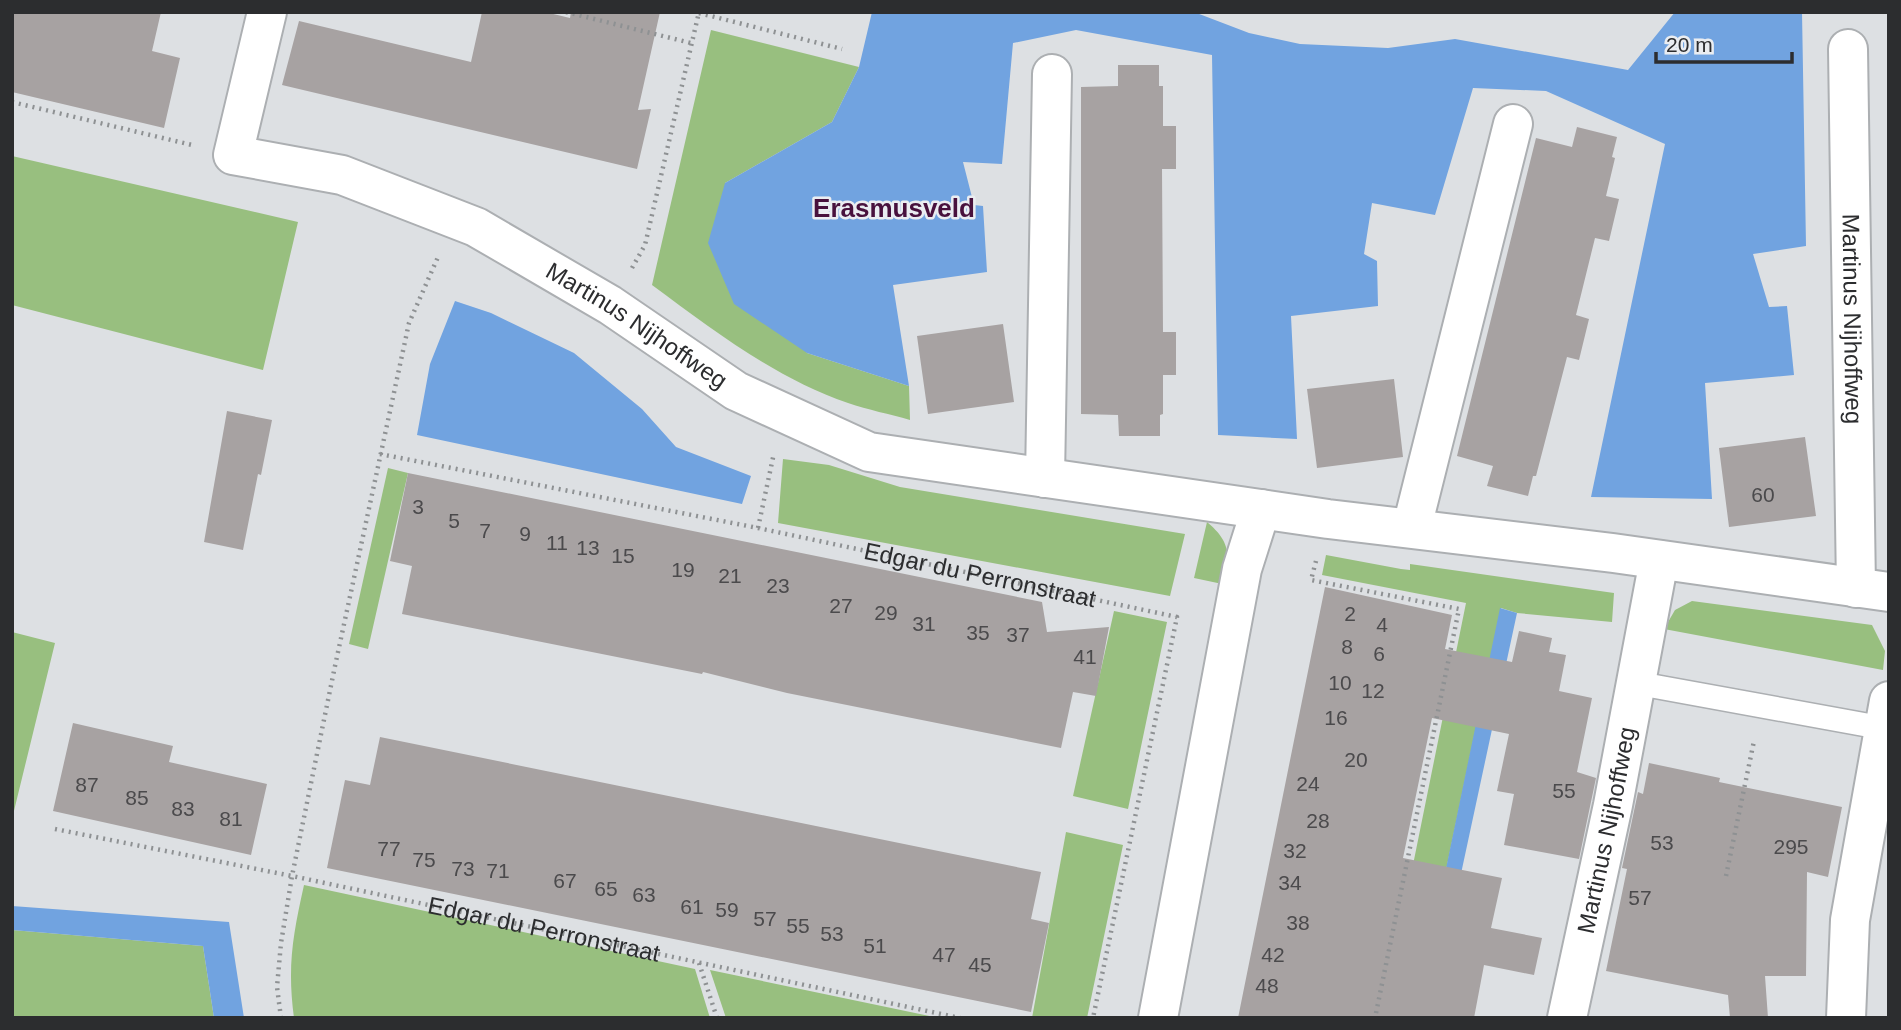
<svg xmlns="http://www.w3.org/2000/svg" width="1901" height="1030" viewBox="0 0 1901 1030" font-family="Helvetica,sans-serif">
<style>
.green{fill:#98bf7f}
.water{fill:#71a3e0}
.building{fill:#a7a2a2}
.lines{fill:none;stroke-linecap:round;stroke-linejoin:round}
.service-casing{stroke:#acafb2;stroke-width:26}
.minor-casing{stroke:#acafb2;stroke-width:42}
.path{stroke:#8e9193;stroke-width:4.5;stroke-dasharray:2 5;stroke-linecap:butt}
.service{stroke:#fff;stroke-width:23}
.minor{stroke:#fff;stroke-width:38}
.labels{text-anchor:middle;stroke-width:5;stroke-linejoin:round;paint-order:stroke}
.number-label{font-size:21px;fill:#4b4a4c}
.street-label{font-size:24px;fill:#2c2d2f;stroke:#eaedf1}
.neighbourhood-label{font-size:26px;font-weight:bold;fill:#48113d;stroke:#eaedf1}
</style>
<rect width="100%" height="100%" fill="#dde0e3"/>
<!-- green -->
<path class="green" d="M 711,30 L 859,67 L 832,122 L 725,183 L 807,353 L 909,386 L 910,420 C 890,414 868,410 848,403 C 775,378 713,330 652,285 Z
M 12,156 L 298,222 L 263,370 L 12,305 Z
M 783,459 L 829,465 L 900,487 L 1185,534 L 1170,596 L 778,523 Z
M 388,468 L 408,473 L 368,649 L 349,644 Z
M 1207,522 C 1232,543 1228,554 1227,585 L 1194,578 Z
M 1326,555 L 1401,569 L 1410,570 L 1410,564 L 1614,593 L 1612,622 L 1517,613 L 1501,608 L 1415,1018 L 1382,1018 L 1466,603 L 1322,575 Z
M 1692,601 L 1872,625 L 1885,651 L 1883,670 L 1664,629 L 1675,610 Z
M 1114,611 L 1167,622 L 1128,809 L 1073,796 Z
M 12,632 L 55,643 L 12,819 Z
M 1066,832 L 1123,845 L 1087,1018 L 1032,1018 Z
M 304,885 L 695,969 L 710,1018 L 294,1018 C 287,966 293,935 304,885 Z
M 12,930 L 203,946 L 214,1018 L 12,1018 Z
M 710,970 L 939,1018 L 726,1018 Z"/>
<!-- water -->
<path class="water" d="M 872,12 L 1194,12 L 1249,33 L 1300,44 L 1388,48 L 1455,39 L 1628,70 L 1675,12 L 1802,12 L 1806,246 L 1753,254 L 1769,307 L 1787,306 L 1794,375 L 1705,383 L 1712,499 L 1591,497 L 1665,144 L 1546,91 L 1473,88 L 1435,215 L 1372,203 L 1364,254 L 1377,261 L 1378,306 L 1291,316 L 1297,439 L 1218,435 L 1212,55 L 1076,30 L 1013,43 L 1002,164 L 963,162 L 974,205 L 983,206 L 987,272 L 893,285 L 909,386 L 807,353 L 734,304 L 708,243 L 725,183 L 832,122 L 859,67 Z
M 455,301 L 491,313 L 574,353 L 642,409 L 676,447 L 751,476 L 742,504 L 417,435 L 430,364 Z
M 1500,608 L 1517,613 L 1430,1018 L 1415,1018 Z
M 12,906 L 229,922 L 244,1018 L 214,1018 L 203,946 L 12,930 Z"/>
<!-- building -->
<path class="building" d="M 12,12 L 161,12 L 152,51 L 180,58 L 164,128 L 12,92 Z
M 482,12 L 545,12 L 570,18 L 571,12 L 660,12 L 638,110 L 651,109 L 637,169 L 282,85 L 299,21 L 471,62 Z
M 1118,65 L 1159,65 L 1159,86 L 1163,86 L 1163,126 L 1176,126 L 1176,169 L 1162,169 L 1163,332 L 1176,332 L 1176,375 L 1163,375 L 1163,414 L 1160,415 L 1160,436 L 1119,436 L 1118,415 L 1081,414 L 1081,87 L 1118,86 Z
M 1577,127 L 1617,137 L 1612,157 L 1615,158 L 1606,196 L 1619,199 L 1609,241 L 1595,238 L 1576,315 L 1589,319 L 1579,360 L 1567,357 L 1536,476 L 1533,476 L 1528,496 L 1487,486 L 1493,466 L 1457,456 L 1536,138 L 1572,147 Z
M 1003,324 L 1014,402 L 928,414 L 917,336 Z
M 1394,379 L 1403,457 L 1317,468 L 1307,389 Z
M 227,411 L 272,420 L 261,475 L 258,474 L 243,550 L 204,542 Z
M 1805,437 L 1816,516 L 1729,527 L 1719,448 Z
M 408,473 L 1042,602 L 1047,632 L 1109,627 L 1096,696 L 1073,692 L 1061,748 L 787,693 L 703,672 L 702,674 L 402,614 L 412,566 L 390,561 Z
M 1325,587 L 1452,615 L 1445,649 L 1512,662 L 1519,631 L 1552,638 L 1549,652 L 1566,655 L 1559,691 L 1592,698 L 1577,772 L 1596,778 L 1579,859 L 1504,845 L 1514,794 L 1497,791 L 1509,734 L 1432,718 L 1403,858 L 1502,878 L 1491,928 L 1542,938 L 1534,975 L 1484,965 L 1474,1018 L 1238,1018 Z
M 73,723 L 173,746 L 169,762 L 267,784 L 251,855 L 53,811 Z
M 380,737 L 1041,872 L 1031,919 L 1049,923 L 1031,1012 L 327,868 L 345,780 L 370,785 Z
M 1649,763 L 1720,778 L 1719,782 L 1842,807 L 1828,877 L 1807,872 L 1806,976 L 1765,976 L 1768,1018 L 1730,1018 L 1728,995 L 1606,971 L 1627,869 L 1622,868 L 1638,792 L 1643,794 Z"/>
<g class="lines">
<!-- service casing -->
<g class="service-casing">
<path id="service" d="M 1636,683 L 1883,728"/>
</g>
<!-- minor casing -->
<g class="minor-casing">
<g id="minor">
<path id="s3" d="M 267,12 L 233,155 L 342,175 L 476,227 L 610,305 L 736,391 L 869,452 L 1328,519 L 1613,553 L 1889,592"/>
<path id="s4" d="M 1848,49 L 1856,588"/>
<path d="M 1045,478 L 1052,74"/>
<path d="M 1412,527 L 1513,124"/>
<path d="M 1158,1018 L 1242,569 L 1261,509"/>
<path id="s5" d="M 1567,1018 L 1613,805 L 1659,560"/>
<path d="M 1846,1018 L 1850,920 L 1889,701"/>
</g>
</g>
<!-- path -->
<g class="path">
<path d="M 566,12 L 691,43"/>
<path d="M 699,13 L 842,49"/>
<path d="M 12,102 L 192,145"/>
<path d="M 632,268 L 645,245 L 699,12"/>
<path id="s1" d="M 380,454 L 758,528 L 1177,617 L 1093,1018"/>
<path d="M 758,528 L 774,453"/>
<path d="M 1316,561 L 1311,580 L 1459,609 L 1375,1018"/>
<path id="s2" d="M 55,829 L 292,876 L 960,1018"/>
<path d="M 1726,876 L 1754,741"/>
<path d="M 699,963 L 717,1018"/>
<path d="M 281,1018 L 277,987 L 281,943 L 292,876 L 335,666 L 409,323 L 438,257"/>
</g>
<!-- service -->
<use href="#service" class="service"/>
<!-- minor -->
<use href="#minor" class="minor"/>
</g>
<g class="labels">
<!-- number labels -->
<g class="number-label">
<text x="1763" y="502">60</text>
<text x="418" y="514">3</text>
<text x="454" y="528">5</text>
<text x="485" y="538">7</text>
<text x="525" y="541">9</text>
<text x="557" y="550">11</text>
<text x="588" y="555">13</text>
<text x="623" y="563">15</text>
<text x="683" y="577">19</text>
<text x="730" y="583">21</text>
<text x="778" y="593">23</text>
<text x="841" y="613">27</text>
<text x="886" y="620">29</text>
<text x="1350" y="621">2</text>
<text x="924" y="631">31</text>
<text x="1382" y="632">4</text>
<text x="978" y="640">35</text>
<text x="1018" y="642">37</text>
<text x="1347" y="654">8</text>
<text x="1379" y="661">6</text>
<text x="1085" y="664">41</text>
<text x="1340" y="690">10</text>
<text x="1373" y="698">12</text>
<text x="1336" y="725">16</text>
<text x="1356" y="767">20</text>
<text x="1308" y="791">24</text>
<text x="87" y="792">87</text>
<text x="1564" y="798">55</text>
<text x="137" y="805">85</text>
<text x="183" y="816">83</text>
<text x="231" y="826">81</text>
<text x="1318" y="828">28</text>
<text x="1662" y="850">53</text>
<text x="1791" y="854">295</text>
<text x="389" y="856">77</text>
<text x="1295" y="858">32</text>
<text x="424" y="867">75</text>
<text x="463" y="876">73</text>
<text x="498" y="878">71</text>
<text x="565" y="888">67</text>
<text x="1290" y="890">34</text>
<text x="606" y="896">65</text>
<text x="644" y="902">63</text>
<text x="1640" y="905">57</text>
<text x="692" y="914">61</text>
<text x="727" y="917">59</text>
<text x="765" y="926">57</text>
<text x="1298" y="930">38</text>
<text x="798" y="933">55</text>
<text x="832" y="941">53</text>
<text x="875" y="953">51</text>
<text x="944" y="962">47</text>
<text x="1273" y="962">42</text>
<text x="980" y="972">45</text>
<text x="1267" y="993">48</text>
</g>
<!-- street labels -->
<g class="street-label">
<text dy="8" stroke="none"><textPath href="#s4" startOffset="270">Martinus Nijhoffweg</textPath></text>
<text dy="8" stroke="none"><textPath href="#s3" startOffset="590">Martinus Nijhoffweg</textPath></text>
<text dy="8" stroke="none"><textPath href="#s1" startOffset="612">Edgar du Perronstraat</textPath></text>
<text dy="8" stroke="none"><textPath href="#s5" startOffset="192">Martinus Nijhoffweg</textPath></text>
<text dy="8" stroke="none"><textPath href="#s2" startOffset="499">Edgar du Perronstraat</textPath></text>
</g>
<!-- neighbourhood labels -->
<g class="neighbourhood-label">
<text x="894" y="217">Erasmusveld</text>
</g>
</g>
<!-- border -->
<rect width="1901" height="1030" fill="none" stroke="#2c2d2f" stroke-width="28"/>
<!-- scale -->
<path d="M1656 52v10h136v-10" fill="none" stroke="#2c2d2f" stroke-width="3.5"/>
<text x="1666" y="52" font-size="21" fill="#2c2d2f" stroke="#eaedf1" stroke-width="5" paint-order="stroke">20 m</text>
</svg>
